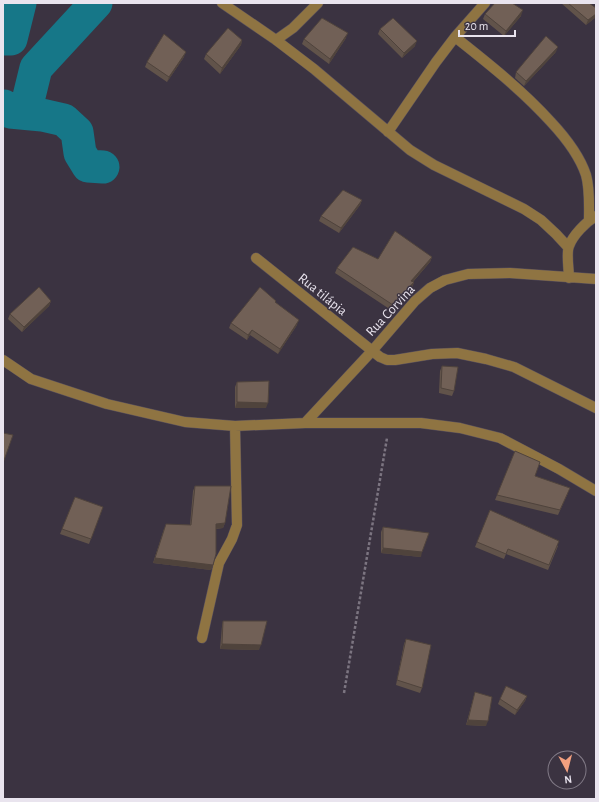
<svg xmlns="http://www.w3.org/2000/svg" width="599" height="802" viewBox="0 0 599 802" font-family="'Alegreya Sans',sans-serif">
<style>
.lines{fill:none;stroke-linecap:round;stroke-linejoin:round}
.river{stroke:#167788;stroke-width:33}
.minor-casing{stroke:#574f5d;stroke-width:11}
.path{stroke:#7c7581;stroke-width:2.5;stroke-dasharray:3 2;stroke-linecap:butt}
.minor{stroke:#8f7442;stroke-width:10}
.wall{fill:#61534a}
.shaded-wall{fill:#4f433c}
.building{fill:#716056;stroke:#4f433c}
.labels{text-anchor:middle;stroke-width:3;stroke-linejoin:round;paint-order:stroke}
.street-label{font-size:14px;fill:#e9e4ee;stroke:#3b3341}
</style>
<rect width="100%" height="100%" fill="#3b3341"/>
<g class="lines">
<!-- river -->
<path class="river" d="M 3,39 L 11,39 L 20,3
M 4,106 L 10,112 L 42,115 L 64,120 L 77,132 L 80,153 L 88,166 L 103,167
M 25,113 L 36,68 L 96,3"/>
<!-- minor casing -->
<g class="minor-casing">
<path id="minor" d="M 222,3 L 276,40 L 314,69 L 410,150 L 434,165 L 524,209 L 541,220 L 556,234 L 568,247
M 455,37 C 489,64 522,90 551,122 C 565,137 579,154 586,175 C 590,189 589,205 589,220
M 276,40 L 293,28 L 318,3
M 388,132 L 436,62 L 455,37 L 485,3
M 256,258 L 380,357 L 387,360 L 395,360 L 432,354 L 457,353 L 486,359 L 514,367 L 596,408
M 569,278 C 569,270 566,253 569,246 C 573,235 586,222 596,216
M 3,360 L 31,379 L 107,404 L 185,422 L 235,426 L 305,423 L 421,423 L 460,428 L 500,438 L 559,469 L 596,491
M 305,423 L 372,351 L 415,301 L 430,288 L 445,280 L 468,274 L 510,273 L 596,279
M 202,638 L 219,563 L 232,539 L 237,525 L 235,426"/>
</g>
<!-- path -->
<path class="path" d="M 344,693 L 387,438"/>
<!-- minor -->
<use href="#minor" class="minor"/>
</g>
<!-- wall -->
<path class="wall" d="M 561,3 L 589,3 L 596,8 L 596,17 L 586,25 Z
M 485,14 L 521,16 L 504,36 L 483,19 Z
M 380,29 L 415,46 L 402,58 L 378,34 Z
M 346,38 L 329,64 L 302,44 L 304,39 Z
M 242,40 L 241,45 L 220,74 L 204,59 L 206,54 Z
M 556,52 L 524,86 L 515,78 L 516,72 Z
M 184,57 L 167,82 L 145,67 L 147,62 Z
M 362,200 L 360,205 L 339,233 L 319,221 L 321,216 Z
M 432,257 L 430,262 L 413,282 L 414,282 L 412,288 L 391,310 L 335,273 L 337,268 L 378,259 Z
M 51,301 L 49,306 L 22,332 L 8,319 L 10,314 Z
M 276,303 L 297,325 L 278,354 L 250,335 L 247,340 L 229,328 L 231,323 Z
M 442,366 L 454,391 L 452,396 L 439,393 L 440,371 Z
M 237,382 L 266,408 L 235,408 L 235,387 Z
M 535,476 L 568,493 L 558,515 L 495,500 L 497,495 Z
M 195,486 L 225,523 L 223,528 L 216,529 L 213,565 L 211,570 L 153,563 L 164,529 L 190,525 L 193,491 Z
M 103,507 L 89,544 L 60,534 L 62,529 Z
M 383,527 L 421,557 L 381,553 L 381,532 Z
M 477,542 L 558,546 L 548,570 L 506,554 L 504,559 L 475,547 Z
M 223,621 L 259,650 L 220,649 L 222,626 Z
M 406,639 L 422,688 L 420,693 L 396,685 L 404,644 Z
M 475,692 L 486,726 L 466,725 Z
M 527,696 L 525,701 L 515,715 L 498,704 L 500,699 Z"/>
<!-- shaded-wall -->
<path class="shaded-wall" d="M 523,10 L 521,16 L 504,36 L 506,31 Z
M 596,14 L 596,17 L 586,25 L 588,20 Z
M 348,33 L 346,38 L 329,64 L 330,59 Z
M 242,40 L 241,45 L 220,74 L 222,68 Z
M 417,41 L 415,46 L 402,58 L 404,53 Z
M 558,47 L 556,52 L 524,86 L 526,81 Z
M 186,52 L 184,57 L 167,82 L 169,77 Z
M 362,200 L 360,205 L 339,233 L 341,228 Z
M 432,257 L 430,262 L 409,286 L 411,281 Z
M 414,282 L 412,288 L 391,310 L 393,305 Z
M 51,301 L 49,306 L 22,332 L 24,327 Z
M 299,320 L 297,325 L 278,354 L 280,349 Z
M 252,330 L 250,335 L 247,340 L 248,335 Z
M 237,402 L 268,403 L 266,408 L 235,408 Z
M 225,523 L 223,528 L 214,529 L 216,524 Z
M 383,548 L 422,552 L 421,557 L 381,553 Z
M 155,558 L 213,565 L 211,570 L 153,563 Z
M 222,644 L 261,645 L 259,650 L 220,649 Z
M 527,696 L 525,701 L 515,715 L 517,710 Z
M 468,720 L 488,721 L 486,726 L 466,725 Z"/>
<!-- building -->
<path class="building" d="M 495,3 L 512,3 L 523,10 L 506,31 L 485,14 Z
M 568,3 L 589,3 L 596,8 L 596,14 L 588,20 Z
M 322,18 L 348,33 L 330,59 L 304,39 Z
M 393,18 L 417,41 L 404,53 L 380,29 Z
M 228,28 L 242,40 L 222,68 L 206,54 Z
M 164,34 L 186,52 L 169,77 L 147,62 Z
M 546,36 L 558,47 L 526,81 L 516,72 Z
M 343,190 L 362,200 L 341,228 L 321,216 Z
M 395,231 L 432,257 L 411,281 L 414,282 L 393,305 L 337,268 L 353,247 L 378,259 Z
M 39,287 L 51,301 L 24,327 L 10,314 Z
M 260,287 L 276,301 L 275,302 L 299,320 L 280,349 L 252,330 L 248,335 L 231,323 Z
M 442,366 L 458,367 L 454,391 L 441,388 Z
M 269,381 L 268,403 L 237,402 L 237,382 Z
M 3,433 L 13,435 L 3,463 Z
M 515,451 L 540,462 L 535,476 L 570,488 L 560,510 L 497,495 Z
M 195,486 L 231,486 L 225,523 L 216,524 L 216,554 L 213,565 L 155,558 L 166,524 L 191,525 Z
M 75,497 L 103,507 L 91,539 L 62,529 Z
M 490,510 L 559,541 L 549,565 L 508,549 L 506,554 L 477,542 Z
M 383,527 L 429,533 L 422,552 L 383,548 Z
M 223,621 L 267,621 L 261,645 L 222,644 Z
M 406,639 L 431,645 L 422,688 L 397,680 Z
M 506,686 L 527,696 L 517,710 L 500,699 Z
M 475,692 L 492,697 L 488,721 L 468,720 Z"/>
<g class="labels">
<!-- street labels -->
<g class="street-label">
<text transform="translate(323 294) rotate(39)" y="5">Rua tilápia</text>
<text transform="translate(390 310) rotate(-47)" y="5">Rua Corvina</text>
</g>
</g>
<!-- border -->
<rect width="599" height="802" fill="none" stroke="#e9e4ee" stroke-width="8"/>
<!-- north arrow -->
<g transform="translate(567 770) rotate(173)"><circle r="19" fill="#3b3341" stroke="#817a86"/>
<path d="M0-3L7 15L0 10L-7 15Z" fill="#f2a07f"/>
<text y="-6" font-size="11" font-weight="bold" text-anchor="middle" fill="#e9e4ee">N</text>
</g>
<!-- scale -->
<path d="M459 30v6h56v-6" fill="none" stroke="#e9e4ee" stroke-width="2"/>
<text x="465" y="30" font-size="12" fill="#e9e4ee" stroke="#3b3341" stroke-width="3" paint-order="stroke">20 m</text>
</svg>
